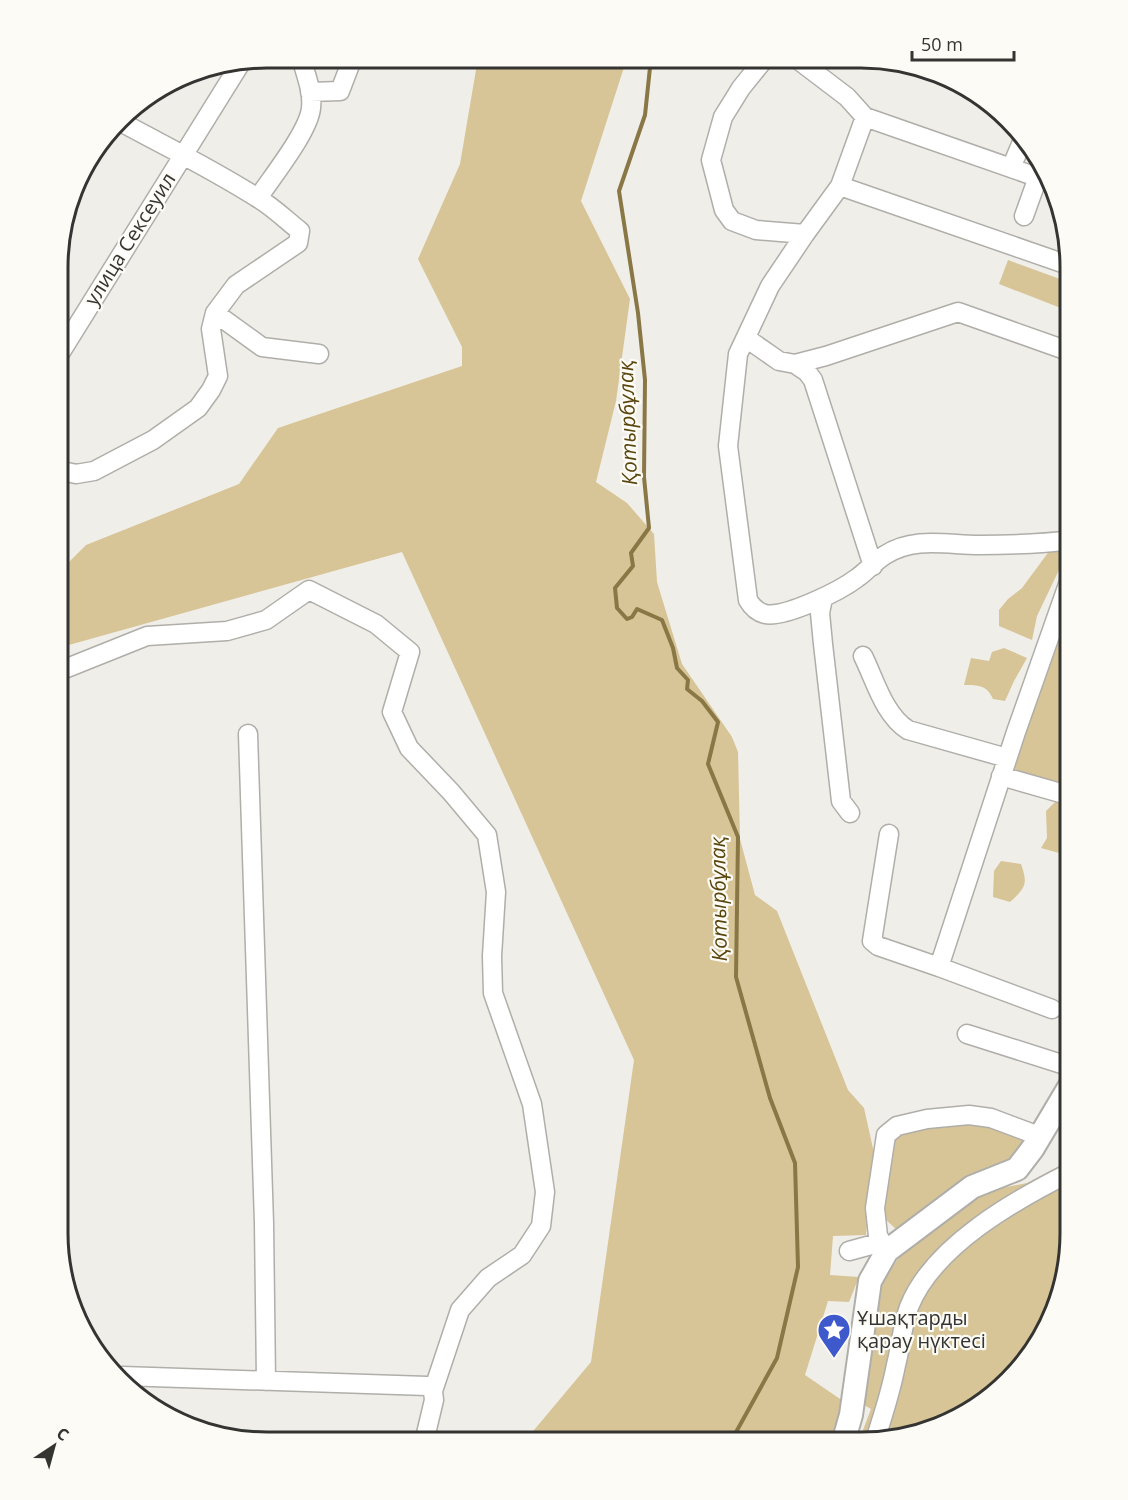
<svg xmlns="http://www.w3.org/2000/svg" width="1128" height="1500" viewBox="0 0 1128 1500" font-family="'Open Sans',sans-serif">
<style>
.green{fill:#d7c597}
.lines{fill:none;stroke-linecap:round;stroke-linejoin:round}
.stream{stroke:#897746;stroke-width:4}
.minor-casing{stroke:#b0aea9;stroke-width:21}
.major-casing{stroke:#b0aea9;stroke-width:26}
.minor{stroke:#fff;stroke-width:18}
.major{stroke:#fff;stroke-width:22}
.labels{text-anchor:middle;stroke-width:4.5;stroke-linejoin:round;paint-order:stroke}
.street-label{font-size:20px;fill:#343432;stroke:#fdfbf6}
.poi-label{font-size:20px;fill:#343432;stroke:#fdfbf6;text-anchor:start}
.water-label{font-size:21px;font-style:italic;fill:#58450c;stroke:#fdfbf6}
.rim{fill:none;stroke:#343432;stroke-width:3}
</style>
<rect width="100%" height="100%" fill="#f0eee9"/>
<!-- green -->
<path class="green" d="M 478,58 L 627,58 L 581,201 L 630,299 L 616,401 L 596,482 L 627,503 L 654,534 L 657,582 L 682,664 L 732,737 L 738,752 L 740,839 L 755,895 L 777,911 L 848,1090 L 864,1108 L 874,1153 L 866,1235 L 833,1236 L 830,1275 L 859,1277 L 849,1302 L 828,1301 L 805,1375 L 846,1403 L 837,1443 L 524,1442 L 591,1362 L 634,1060 L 402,552 L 58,648 L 58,573 L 86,545 L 239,484 L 278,428 L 462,366 L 462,347 L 418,259 L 460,164 Z
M 1008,260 L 1071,283 L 1071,312 L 999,284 Z
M 1053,546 L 1069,549 L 1037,616 L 1032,640 L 999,626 L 999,610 L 1008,599 L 1022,588 Z
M 1071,597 L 1071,789 L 1010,768 Z
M 1004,648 L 1027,658 L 1014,681 L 1005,701 L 993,699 C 987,685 978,685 964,685 L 971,658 L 989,661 L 992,652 Z
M 1056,801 L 1071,805 L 1071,851 L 1059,853 L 1041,848 L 1047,838 L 1046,811 Z
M 1001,861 L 1021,864 C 1028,884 1026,887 1010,902 L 993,897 L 994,871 Z
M 982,1122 L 1027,1138 L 1015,1157 L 965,1182 L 897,1230 L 886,1220 L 882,1204 L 890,1138 L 898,1129 Z
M 1071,1160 L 1071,1248 L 1036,1350 L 955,1421 L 858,1443 L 871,1409 L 864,1405 L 883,1279 L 908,1246 L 964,1204 L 991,1190 L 1027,1183 Z"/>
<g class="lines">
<!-- stream -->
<path class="stream" d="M 651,58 L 645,115 L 619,191 L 638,313 L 645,380 L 644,477 L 649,528 L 631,553 L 633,566 L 615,588 L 617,608 L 627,619 L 632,617 L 637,609 L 662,620 L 673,648 L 677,668 L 688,680 L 687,689 L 702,701 L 718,722 L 708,764 L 738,837 L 736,977 L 770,1098 L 795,1163 L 798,1267 L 777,1358 L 730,1443"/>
<!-- minor casing -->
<g class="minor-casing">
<path id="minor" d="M 768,58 L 762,62 L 741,88 L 723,117 L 711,160 L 724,210 L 732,221 L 756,230 L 805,234 L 840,186 L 865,117 L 847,97 L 797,59
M 310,92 L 340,91 L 353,57
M 865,117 L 1051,182
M 1011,168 L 1022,142
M 840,186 L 1071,266
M 258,198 C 272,177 309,131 311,108 C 313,91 305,73 301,57
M 1024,216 L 1038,177
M 805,234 L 770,286 L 738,354 L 728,446 L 748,600 C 752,607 757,612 765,614 C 785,618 840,591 857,578 C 867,571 875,561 885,555 C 914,536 948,545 979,545 C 1010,545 1041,544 1071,540
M 215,313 L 262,347 L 319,354
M 746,338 L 779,361 L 795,364 L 826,356 L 958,312 L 1071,352
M 59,355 L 242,61
M 795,364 L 807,372 L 813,380 L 873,566
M 58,470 L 76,474 L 94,471 L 153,440 L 198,408 L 211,390 L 218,376 L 211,329 L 215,313 L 236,285 L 298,243 L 300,231 C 286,220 272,206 256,197 C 212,169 165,146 119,121
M 823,598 L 820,613 L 823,644 L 841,801 L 850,813
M 863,656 C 875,680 884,715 908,730 L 1007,758
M 58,669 L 67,668 L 147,636 L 227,631 L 266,620 L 309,590 L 376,624 L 410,652 L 392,712 L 409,748 L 451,792 L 487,835 L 496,892 L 492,956 L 493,993 L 532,1104 L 545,1192 L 541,1226 L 522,1255 L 488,1278 L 460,1310 L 433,1391
M 248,734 L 264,1223 L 266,1381
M 1001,776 L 1071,796
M 889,834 L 872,941 L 878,946 L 939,967 L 1016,732 L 1071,576
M 939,967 L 1052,1009
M 967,1034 L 1071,1067
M 849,1251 L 882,1242
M 887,1251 L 878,1236 L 875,1208 L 886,1135 L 897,1126 L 927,1119 L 969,1115 L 991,1118 L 1039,1136
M 122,1376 L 427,1386 L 433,1391 L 434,1400 L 424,1442
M 875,1440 C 883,1416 891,1391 896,1365 C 901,1346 902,1326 909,1307 C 933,1246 1015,1200 1071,1172"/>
</g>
<!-- major casing -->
<g class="major-casing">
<path id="major" d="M 843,1443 L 851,1415 L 870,1281 L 887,1251 L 972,1187 L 1017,1169 L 1033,1148 L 1071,1084"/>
</g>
<!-- minor -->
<use href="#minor" class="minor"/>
<!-- major -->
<use href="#major" class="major"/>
</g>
<!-- icons -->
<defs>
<g id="sight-pin" transform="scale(1.725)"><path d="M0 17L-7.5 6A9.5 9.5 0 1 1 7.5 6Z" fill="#3e59cb" stroke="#fdfbf6"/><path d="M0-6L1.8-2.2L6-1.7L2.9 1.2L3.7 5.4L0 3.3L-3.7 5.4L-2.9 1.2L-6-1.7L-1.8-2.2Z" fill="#fff"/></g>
</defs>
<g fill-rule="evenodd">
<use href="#sight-pin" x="834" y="1330"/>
</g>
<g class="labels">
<!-- street labels -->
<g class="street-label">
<text transform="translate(130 239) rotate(-58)" y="7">улица Сексеуил</text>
</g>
<!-- poi labels -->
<g class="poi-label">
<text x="857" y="1325">Ұшақтарды<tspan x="857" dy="23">қарау нүктесі</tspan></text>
</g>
<!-- water labels -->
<g class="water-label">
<text transform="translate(628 423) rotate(-92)" y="7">Қотырбұлақ</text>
<text transform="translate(719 899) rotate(-91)" y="7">Қотырбұлақ</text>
</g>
</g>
<!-- crop -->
<path d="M0 0H1128V1500H0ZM267 68H861A199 199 0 0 1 1060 267V1233A199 199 0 0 1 861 1432H267A199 199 0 0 1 68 1233V267A199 199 0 0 1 267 68Z" fill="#fdfbf6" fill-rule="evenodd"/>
<path class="rim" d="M267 68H861A199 199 0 0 1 1060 267V1233A199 199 0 0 1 861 1432H267A199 199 0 0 1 68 1233V267A199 199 0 0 1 267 68Z"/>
<!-- north arrow -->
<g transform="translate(54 1446) rotate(36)" stroke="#fdfbf6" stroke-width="4.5" paint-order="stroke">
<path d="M0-4.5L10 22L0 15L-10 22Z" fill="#343432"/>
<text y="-9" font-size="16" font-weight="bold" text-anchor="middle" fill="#343432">С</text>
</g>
<!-- scale -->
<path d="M912 51v9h102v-9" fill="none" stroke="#343432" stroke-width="3"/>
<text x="921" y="51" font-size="18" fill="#343432" stroke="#fdfbf6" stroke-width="4.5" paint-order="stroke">50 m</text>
</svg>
